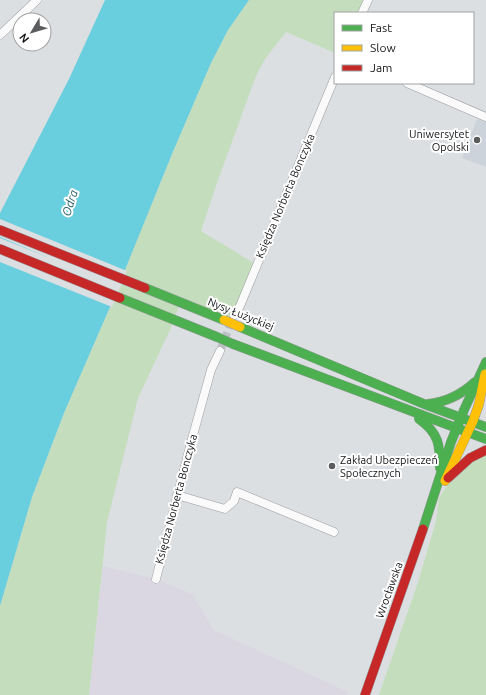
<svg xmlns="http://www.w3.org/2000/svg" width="486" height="695" viewBox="0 0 486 695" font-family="Ubuntu,sans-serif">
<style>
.built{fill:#cdd3db}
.industrial{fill:#dad7e3}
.green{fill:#c4debd}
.water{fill:#69cede}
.pier{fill:#dcdfe2}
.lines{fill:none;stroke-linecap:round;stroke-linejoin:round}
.street-tunnel{stroke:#bec1c4;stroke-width:8;stroke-dasharray:8 4;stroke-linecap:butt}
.street-casing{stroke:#9b9d9f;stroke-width:9}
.fast-casing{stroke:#9b9d9f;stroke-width:10}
.slow-casing{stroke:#9b9d9f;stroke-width:10}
.jam-casing{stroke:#9b9d9f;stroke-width:10}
.street{stroke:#fafafb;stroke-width:8}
.fast{stroke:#4caf50;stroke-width:9}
.slow{stroke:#ffc107;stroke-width:9}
.jam{stroke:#c62828;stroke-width:9}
.fast-bridge-casing{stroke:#9b9d9f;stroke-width:10;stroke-linecap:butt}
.slow-bridge-casing{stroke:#9b9d9f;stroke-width:10;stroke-linecap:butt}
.fast-bridge{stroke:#4caf50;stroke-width:9}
.slow-bridge{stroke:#ffc107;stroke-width:9}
.poi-dot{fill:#5a5c5e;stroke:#fff;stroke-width:1.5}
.labels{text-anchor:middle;stroke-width:4;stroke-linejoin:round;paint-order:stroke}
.poi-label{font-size:11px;fill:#141517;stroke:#fff;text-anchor:end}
.street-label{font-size:11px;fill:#141517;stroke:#fff}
.water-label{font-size:12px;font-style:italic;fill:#285f69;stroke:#fff}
</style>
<rect width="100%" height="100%" fill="#dcdfe2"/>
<!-- built -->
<path class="built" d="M 477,119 L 486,122 L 486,167 L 462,158 Z"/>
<!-- industrial -->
<path class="industrial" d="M 103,566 L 156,579 L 192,594 L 214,630 L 348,692 L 347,695 L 89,695 Z"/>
<!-- green -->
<path class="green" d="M 249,0 L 368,0 L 362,13 L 335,13 L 335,53 L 286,32 L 265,59 L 256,76 L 217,183 L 201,231 L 257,265 L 235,322 L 181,301 L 170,330 L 138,398 L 107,522 L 89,695 L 0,695 L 0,606 L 32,497 L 64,413 L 110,307 L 172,154 L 211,63 L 228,30 Z
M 486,450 L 486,695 L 379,695 L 419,579 L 436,521 L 439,498 L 458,469 Z"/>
<!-- water -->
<path class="water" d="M 105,0 L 249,0 L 228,30 L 211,63 L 172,154 L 110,307 L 64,413 L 32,497 L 0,606 L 0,213 L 69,79 Z"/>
<!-- pier -->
<path class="pier" d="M 0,219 L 127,271 L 112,307 L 0,262 L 0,238 L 50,258 L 0,237 Z"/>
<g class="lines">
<!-- street-tunnel -->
<path class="street-tunnel" d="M 220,351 L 232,320"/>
<!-- street casing -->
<g class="street-casing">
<path id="street" d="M 362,13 L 368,0
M 0,35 L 37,0
M 407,83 L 486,117
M 234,315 L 240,306 L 335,77
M 177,495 L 225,509 L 234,501 L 237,492 L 334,532
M 156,579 L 192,439 L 211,370 L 220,351"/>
</g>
<!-- fast casing -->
<g class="fast-casing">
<path id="fast" d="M 145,288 L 224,320
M 120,298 L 217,337
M 240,327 L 424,404 L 486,427
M 233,344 L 486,439
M 428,404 C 447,402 461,395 475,382
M 419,419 C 439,433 440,445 440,468
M 423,529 L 451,442 L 464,410 L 486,362"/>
</g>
<!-- slow casing -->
<g class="slow-casing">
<path id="slow" d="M 445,481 L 473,421 L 479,404 L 485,374"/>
</g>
<!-- jam casing -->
<g class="jam-casing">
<path id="jam" d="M 0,230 L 145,288
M 0,249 L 120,298
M 448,478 L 470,458 L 486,450
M 365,695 L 423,529"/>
</g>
<!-- street -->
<use href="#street" class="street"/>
<!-- fast -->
<use href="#fast" class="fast"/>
<!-- slow -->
<use href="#slow" class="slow"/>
<!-- jam -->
<use href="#jam" class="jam"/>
<!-- fast-bridge casing -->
<g class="fast-bridge-casing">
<path id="fast-bridge" d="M 217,337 L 233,344"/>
</g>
<!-- slow-bridge casing -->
<g class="slow-bridge-casing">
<path id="slow-bridge" d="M 224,320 L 240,327"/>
</g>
<!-- fast-bridge -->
<use href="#fast-bridge" class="fast-bridge"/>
<!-- slow-bridge -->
<use href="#slow-bridge" class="slow-bridge"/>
</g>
<!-- markers -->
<g class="poi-dot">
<circle cx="477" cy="140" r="4"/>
<circle cx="332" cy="466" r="4"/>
</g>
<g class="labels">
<!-- poi labels -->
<g class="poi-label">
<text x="469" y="138">Uniwersytet<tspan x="469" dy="13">Opolski</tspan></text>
<text x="340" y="464" text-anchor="start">Zakład Ubezpieczeń<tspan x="340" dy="13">Społecznych</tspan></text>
</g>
<!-- street labels -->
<g class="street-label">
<text transform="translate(285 196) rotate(-67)" y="4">Księdza Norberta Bonczyka</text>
<text transform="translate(241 314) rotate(22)" y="4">Nysy Łużyckiej</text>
<text transform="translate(176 499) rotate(-75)" y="4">Księdza Norberta Bonczyka</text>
<text transform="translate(389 590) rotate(-70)" y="4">Wrocławska</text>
</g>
<!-- water labels -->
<g class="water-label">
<text transform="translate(70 203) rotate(-72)" y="4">Odra</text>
</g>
</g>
<!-- legend -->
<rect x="334" y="12" width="140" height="72" fill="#ffffff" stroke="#a1a1a2"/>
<rect x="342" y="25" width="20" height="6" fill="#4caf50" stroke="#a1a1a2"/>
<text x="370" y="32" font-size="12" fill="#141517">Fast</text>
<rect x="342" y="45" width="20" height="6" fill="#ffc107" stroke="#a1a1a2"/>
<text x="370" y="52" font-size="12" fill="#141517">Slow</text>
<rect x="342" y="65" width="20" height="6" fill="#c62828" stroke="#a1a1a2"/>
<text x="370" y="72" font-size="12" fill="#141517">Jam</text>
<!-- north arrow -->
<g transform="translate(32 32) rotate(232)"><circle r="19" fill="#ffffff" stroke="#a1a1a2"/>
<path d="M0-3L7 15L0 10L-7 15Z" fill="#5a5c5e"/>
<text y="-6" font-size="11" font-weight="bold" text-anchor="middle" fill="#141517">N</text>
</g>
</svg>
